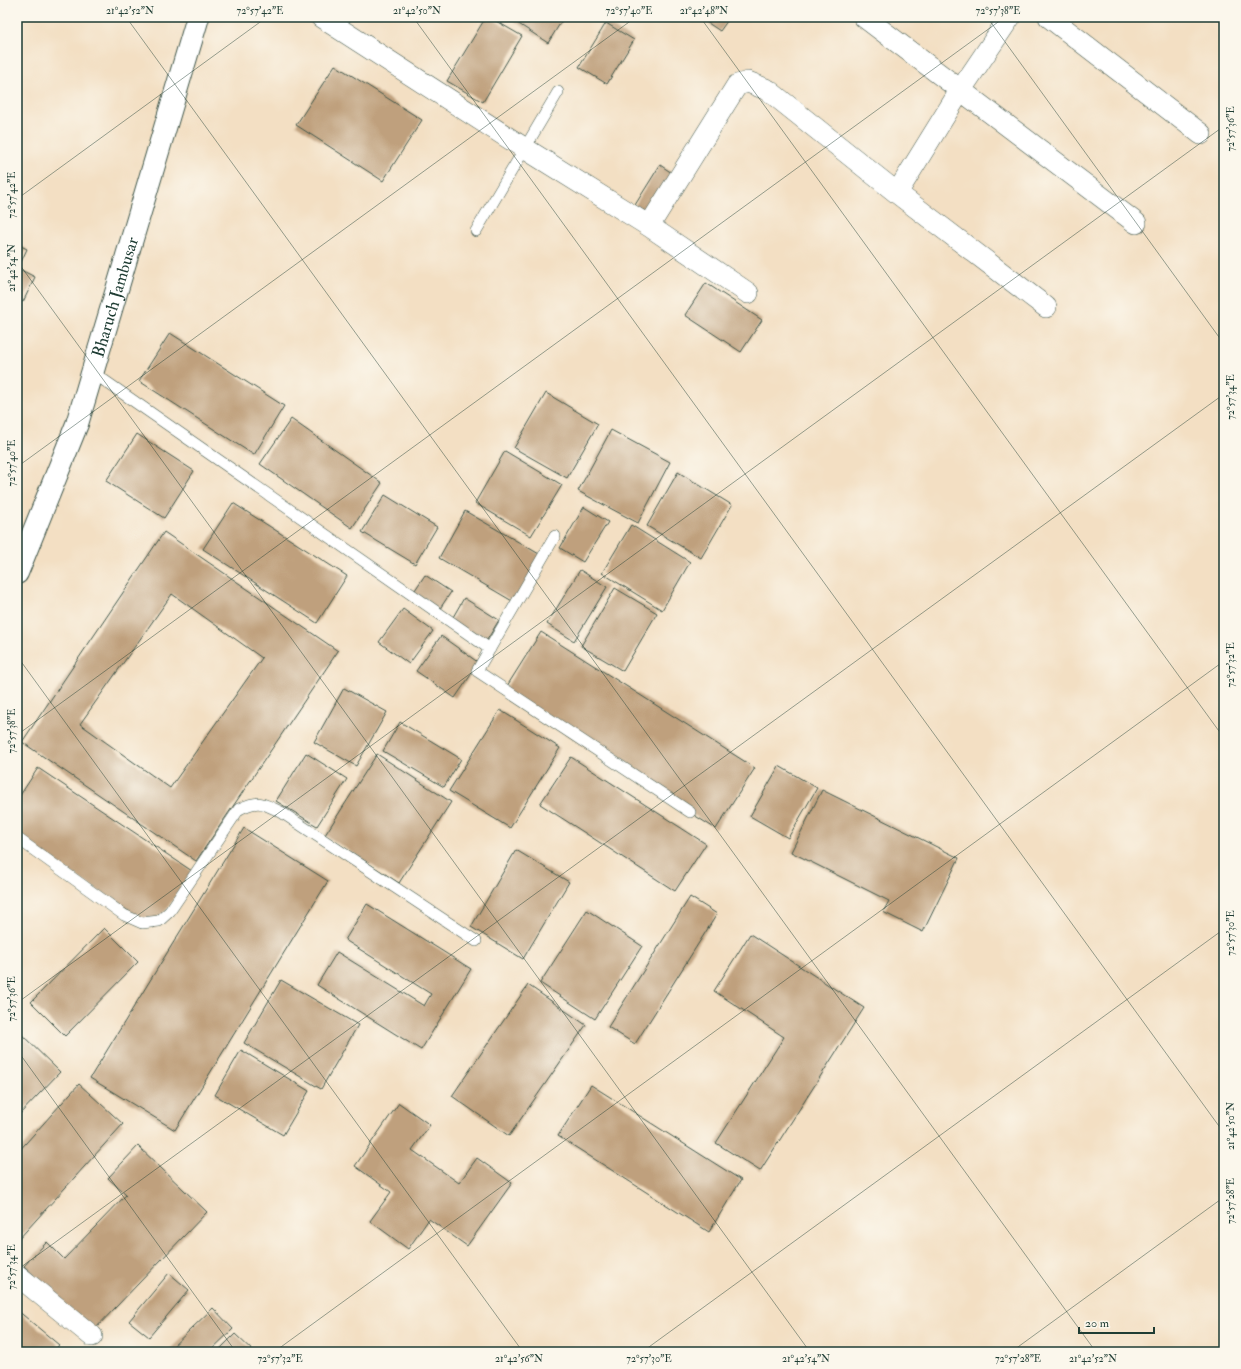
<svg xmlns="http://www.w3.org/2000/svg" width="1241" height="1369" viewBox="0 0 1241 1369" font-family="'IM FELL Double Pica',serif">
<style>
.building{fill:#bfa07d;fill-rule:evenodd}
.lines{fill:none;stroke-linecap:round;stroke-linejoin:round}
.service-casing{stroke:#3f5549;stroke-width:12}
.minor-casing{stroke:#3f5549;stroke-width:22}
.trunk-casing{stroke:#3f5549;stroke-width:24}
.service{stroke:#fff;stroke-width:11}
.minor{stroke:#fff;stroke-width:21}
.trunk{stroke:#fff;stroke-width:22}
.ticks{fill:none;stroke:#1f3d34;stroke-width:1;stroke-opacity:0.45}
.labels{text-anchor:middle;stroke-width:4;stroke-linejoin:round;paint-order:stroke}
.street-label{font-size:17px;fill:#1f3d34;stroke:#fbf7ec}
.neatline{fill:none;stroke:#1f3d34;stroke-width:1.5}
.ticks-label{font-size:10px;text-anchor:middle;fill:#1f3d34}
</style>
<rect width="100%" height="100%" fill="#fbf7ec"/>
<filter id="ink" filterUnits="userSpaceOnUse"><feTurbulence type="fractalNoise" baseFrequency=".025" numOctaves="2"/><feDisplacementMap in="SourceGraphic" scale="8" xChannelSelector="R" yChannelSelector="G"/><feConvolveMatrix kernelMatrix="1 2 1 2 8 2 1 2 1" color-interpolation-filters="sRGB"/></filter>
<filter id="wash" filterUnits="userSpaceOnUse"><feTurbulence type="fractalNoise" baseFrequency=".012" numOctaves="4" result="noise"/><feDisplacementMap in="SourceGraphic" scale="16" xChannelSelector="R" yChannelSelector="G"/><feGaussianBlur stdDeviation="0.9" result="paint"/><feColorMatrix in="noise" values="0 0 0 0 0 0 0 0 0 0 0 0 0 0 0 0 0 1.4 0 .05"/><feComposite in="paint" operator="in"/></filter>
<g filter="url(#wash)">
<rect width="100%" height="100%" fill="#f3dfc3"/>
<g id="blocks">
<!-- building -->
<path class="building" d="M 486,17 L 489,17 L 522,36 L 483,102 L 447,81 Z
M 508,17 L 564,17 L 548,43 Z
M 699,17 L 730,17 L 720,31 Z
M 606,23 L 634,40 L 607,84 L 579,67 Z
M 335,65 L 422,120 L 383,181 L 296,125 Z
M 660,165 L 675,175 L 650,214 L 635,205 Z
M 17,244 L 27,249 L 21,262 L 17,260 Z
M 17,268 L 35,277 L 23,302 L 17,299 Z
M 706,283 L 762,320 L 741,352 L 685,315 Z
M 170,333 L 284,406 L 254,455 L 139,381 Z
M 546,393 L 598,424 L 567,478 L 514,448 Z
M 291,419 L 382,483 L 352,528 L 260,464 Z
M 611,430 L 670,462 L 638,523 L 578,491 Z
M 137,434 L 194,471 L 164,518 L 106,481 Z
M 505,451 L 562,485 L 531,536 L 475,503 Z
M 678,472 L 732,505 L 701,558 L 647,526 Z
M 385,495 L 437,527 L 415,564 L 362,532 Z
M 233,503 L 347,576 L 317,623 L 203,549 Z
M 584,507 L 608,522 L 583,562 L 560,548 Z
M 465,511 L 546,558 L 519,605 L 439,558 Z
M 631,525 L 690,562 L 662,610 L 602,573 Z
M 164,532 L 338,651 L 196,861 L 22,742 ZM 172,594 L 262,658 L 170,788 L 80,724 Z
M 580,570 L 607,587 L 574,641 L 547,624 Z
M 425,575 L 451,592 L 435,616 L 409,599 Z
M 615,588 L 657,613 L 623,671 L 581,646 Z
M 464,598 L 499,620 L 484,645 L 449,624 Z
M 403,609 L 433,631 L 409,664 L 379,642 Z
M 541,632 L 755,768 L 716,829 L 502,694 Z
M 441,636 L 479,663 L 455,698 L 416,671 Z
M 344,688 L 387,712 L 356,766 L 314,742 Z
M 500,710 L 560,748 L 510,828 L 449,791 Z
M 400,722 L 461,759 L 444,787 L 383,751 Z
M 306,753 L 347,779 L 317,826 L 276,801 Z
M 377,754 L 451,802 L 399,883 L 325,835 Z
M 571,757 L 706,844 L 675,891 L 540,804 Z
M 779,766 L 817,788 L 788,838 L 750,816 Z
M 38,768 L 192,871 L 154,928 L 17,837 L 17,800 Z
M 822,790 L 959,858 L 923,932 L 883,912 L 889,901 L 791,852 Z
M 244,828 L 328,881 L 175,1130 L 90,1078 Z
M 516,850 L 569,882 L 523,959 L 471,927 Z
M 690,897 L 717,914 L 635,1044 L 608,1027 Z
M 367,904 L 471,969 L 421,1050 L 317,985 L 337,952 L 424,1006 L 431,994 L 345,940 Z
M 587,910 L 642,946 L 595,1019 L 540,983 Z
M 104,928 L 138,962 L 65,1036 L 31,1002 Z
M 750,934 L 864,1008 L 760,1171 L 716,1143 L 784,1037 L 714,991 Z
M 281,980 L 358,1025 L 321,1089 L 244,1043 Z
M 528,985 L 586,1025 L 509,1136 L 452,1096 Z
M 17,1030 L 60,1072 L 17,1117 Z
M 241,1050 L 309,1091 L 283,1135 L 215,1095 Z
M 79,1084 L 123,1124 L 17,1241 L 17,1153 Z
M 591,1085 L 741,1180 L 709,1232 L 558,1136 Z
M 399,1103 L 430,1125 L 412,1150 L 459,1183 L 477,1158 L 512,1183 L 467,1246 L 429,1219 L 408,1249 L 370,1221 L 391,1192 L 355,1166 Z
M 138,1146 L 207,1212 L 93,1331 L 24,1266 L 47,1242 L 64,1259 L 126,1195 L 108,1178 Z
M 169,1273 L 189,1290 L 149,1337 L 129,1321 Z
M 213,1308 L 233,1329 L 209,1352 L 171,1352 L 169,1350 Z
M 17,1310 L 59,1345 L 53,1352 L 17,1352 Z
M 235,1334 L 254,1352 L 217,1352 Z"/>
</g>
</g>
<g filter="url(#ink)">
<use href="#blocks" fill-opacity="0" stroke="#3f5549" stroke-width="1"/>
<g class="lines">
<!-- service casing -->
<g class="service-casing">
<path id="service" d="M 476,231 L 558,92
M 92,372 L 490,649
M 555,536 L 477,671 L 690,812
M 17,838 L 124,915 L 142,923 L 159,921 L 170,911 L 239,809 C 260,799 262,803 281,812 L 476,941"/>
</g>
<!-- minor casing -->
<g class="minor-casing">
<path id="minor" d="M 321,17 L 524,148 L 649,226 L 748,293
M 864,17 L 1136,223
M 1049,17 L 1201,134
M 897,193 L 960,91 L 1010,17
M 649,226 L 737,85 L 748,82 L 768,90 L 897,193 L 1046,307
M 17,1275 L 92,1336"/>
</g>
<!-- trunk casing -->
<g class="trunk-casing">
<g id="trunk">
<path id="s1" d="M 17,573 L 77,424 L 198,17"/>
</g>
</g>
<!-- service -->
<use href="#service" class="service"/>
<!-- minor -->
<use href="#minor" class="minor"/>
<!-- trunk -->
<use href="#trunk" class="trunk"/>
</g>
</g>
<!-- ticks -->
<path class="ticks" d="M 126,17 L 1096,1352M 413,17 L 1224,1133M 700,17 L 1224,738M 987,17 L 1224,344M 17,199 L 267,17M 17,261 L 810,1352M 17,467 L 636,17M 17,656 L 523,1352M 17,735 L 1005,17M 17,1003 L 1224,126M 17,1050 L 236,1352M 17,1270 L 1224,394M 274,1352 L 1224,661M 642,1352 L 1224,929M 1011,1352 L 1224,1197"/>
<g class="labels">
<!-- street labels -->
<g class="street-label">
<text dy="6" stroke="none"><textPath href="#s1" startOffset="293">Bharuch Jambusar</textPath></text>
</g>
</g>
<!-- margin -->
<rect width="1241" height="1369" fill="none" stroke="#fbf7ec" stroke-width="44"/>
<!-- scale -->
<path d="M1079 1327v6h75v-6" fill="none" stroke="#1f3d34" stroke-width="2"/>
<text x="1085" y="1327" font-size="12" fill="#1f3d34" stroke="#fbf7ec" stroke-width="3" paint-order="stroke">20 m</text>
<rect x="22" y="22" width="1197" height="1325" class="neatline"/>
<g class="ticks-label">
<text x="130" y="14">21°42'52"N</text>
<text x="260" y="14">72°57'42"E</text>
<text x="417" y="14">21°42'50"N</text>
<text x="629" y="14">72°57'40"E</text>
<text x="704" y="14">21°42'48"N</text>
<text x="998" y="14">72°57'38"E</text>
<text transform="translate(1230 129) rotate(-90)" y="4">72°57'36"E</text>
<text transform="translate(11 195) rotate(-90)" y="4">72°57'42"E</text>
<text transform="translate(11 268) rotate(-90)" y="4">21°42'54"N</text>
<text transform="translate(1230 397) rotate(-90)" y="4">72°57'34"E</text>
<text transform="translate(11 463) rotate(-90)" y="4">72°57'40"E</text>
<text transform="translate(1230 665) rotate(-90)" y="4">72°57'32"E</text>
<text transform="translate(11 731) rotate(-90)" y="4">72°57'38"E</text>
<text transform="translate(1230 933) rotate(-90)" y="4">72°57'30"E</text>
<text transform="translate(11 999) rotate(-90)" y="4">72°57'36"E</text>
<text transform="translate(1230 1126) rotate(-90)" y="4">21°42'50"N</text>
<text transform="translate(1230 1201) rotate(-90)" y="4">72°57'28"E</text>
<text transform="translate(11 1267) rotate(-90)" y="4">72°57'34"E</text>
<text x="280" y="1362">72°57'32"E</text>
<text x="519" y="1362">21°42'56"N</text>
<text x="649" y="1362">72°57'30"E</text>
<text x="806" y="1362">21°42'54"N</text>
<text x="1018" y="1362">72°57'28"E</text>
<text x="1093" y="1362">21°42'52"N</text>
</g>
</svg>
